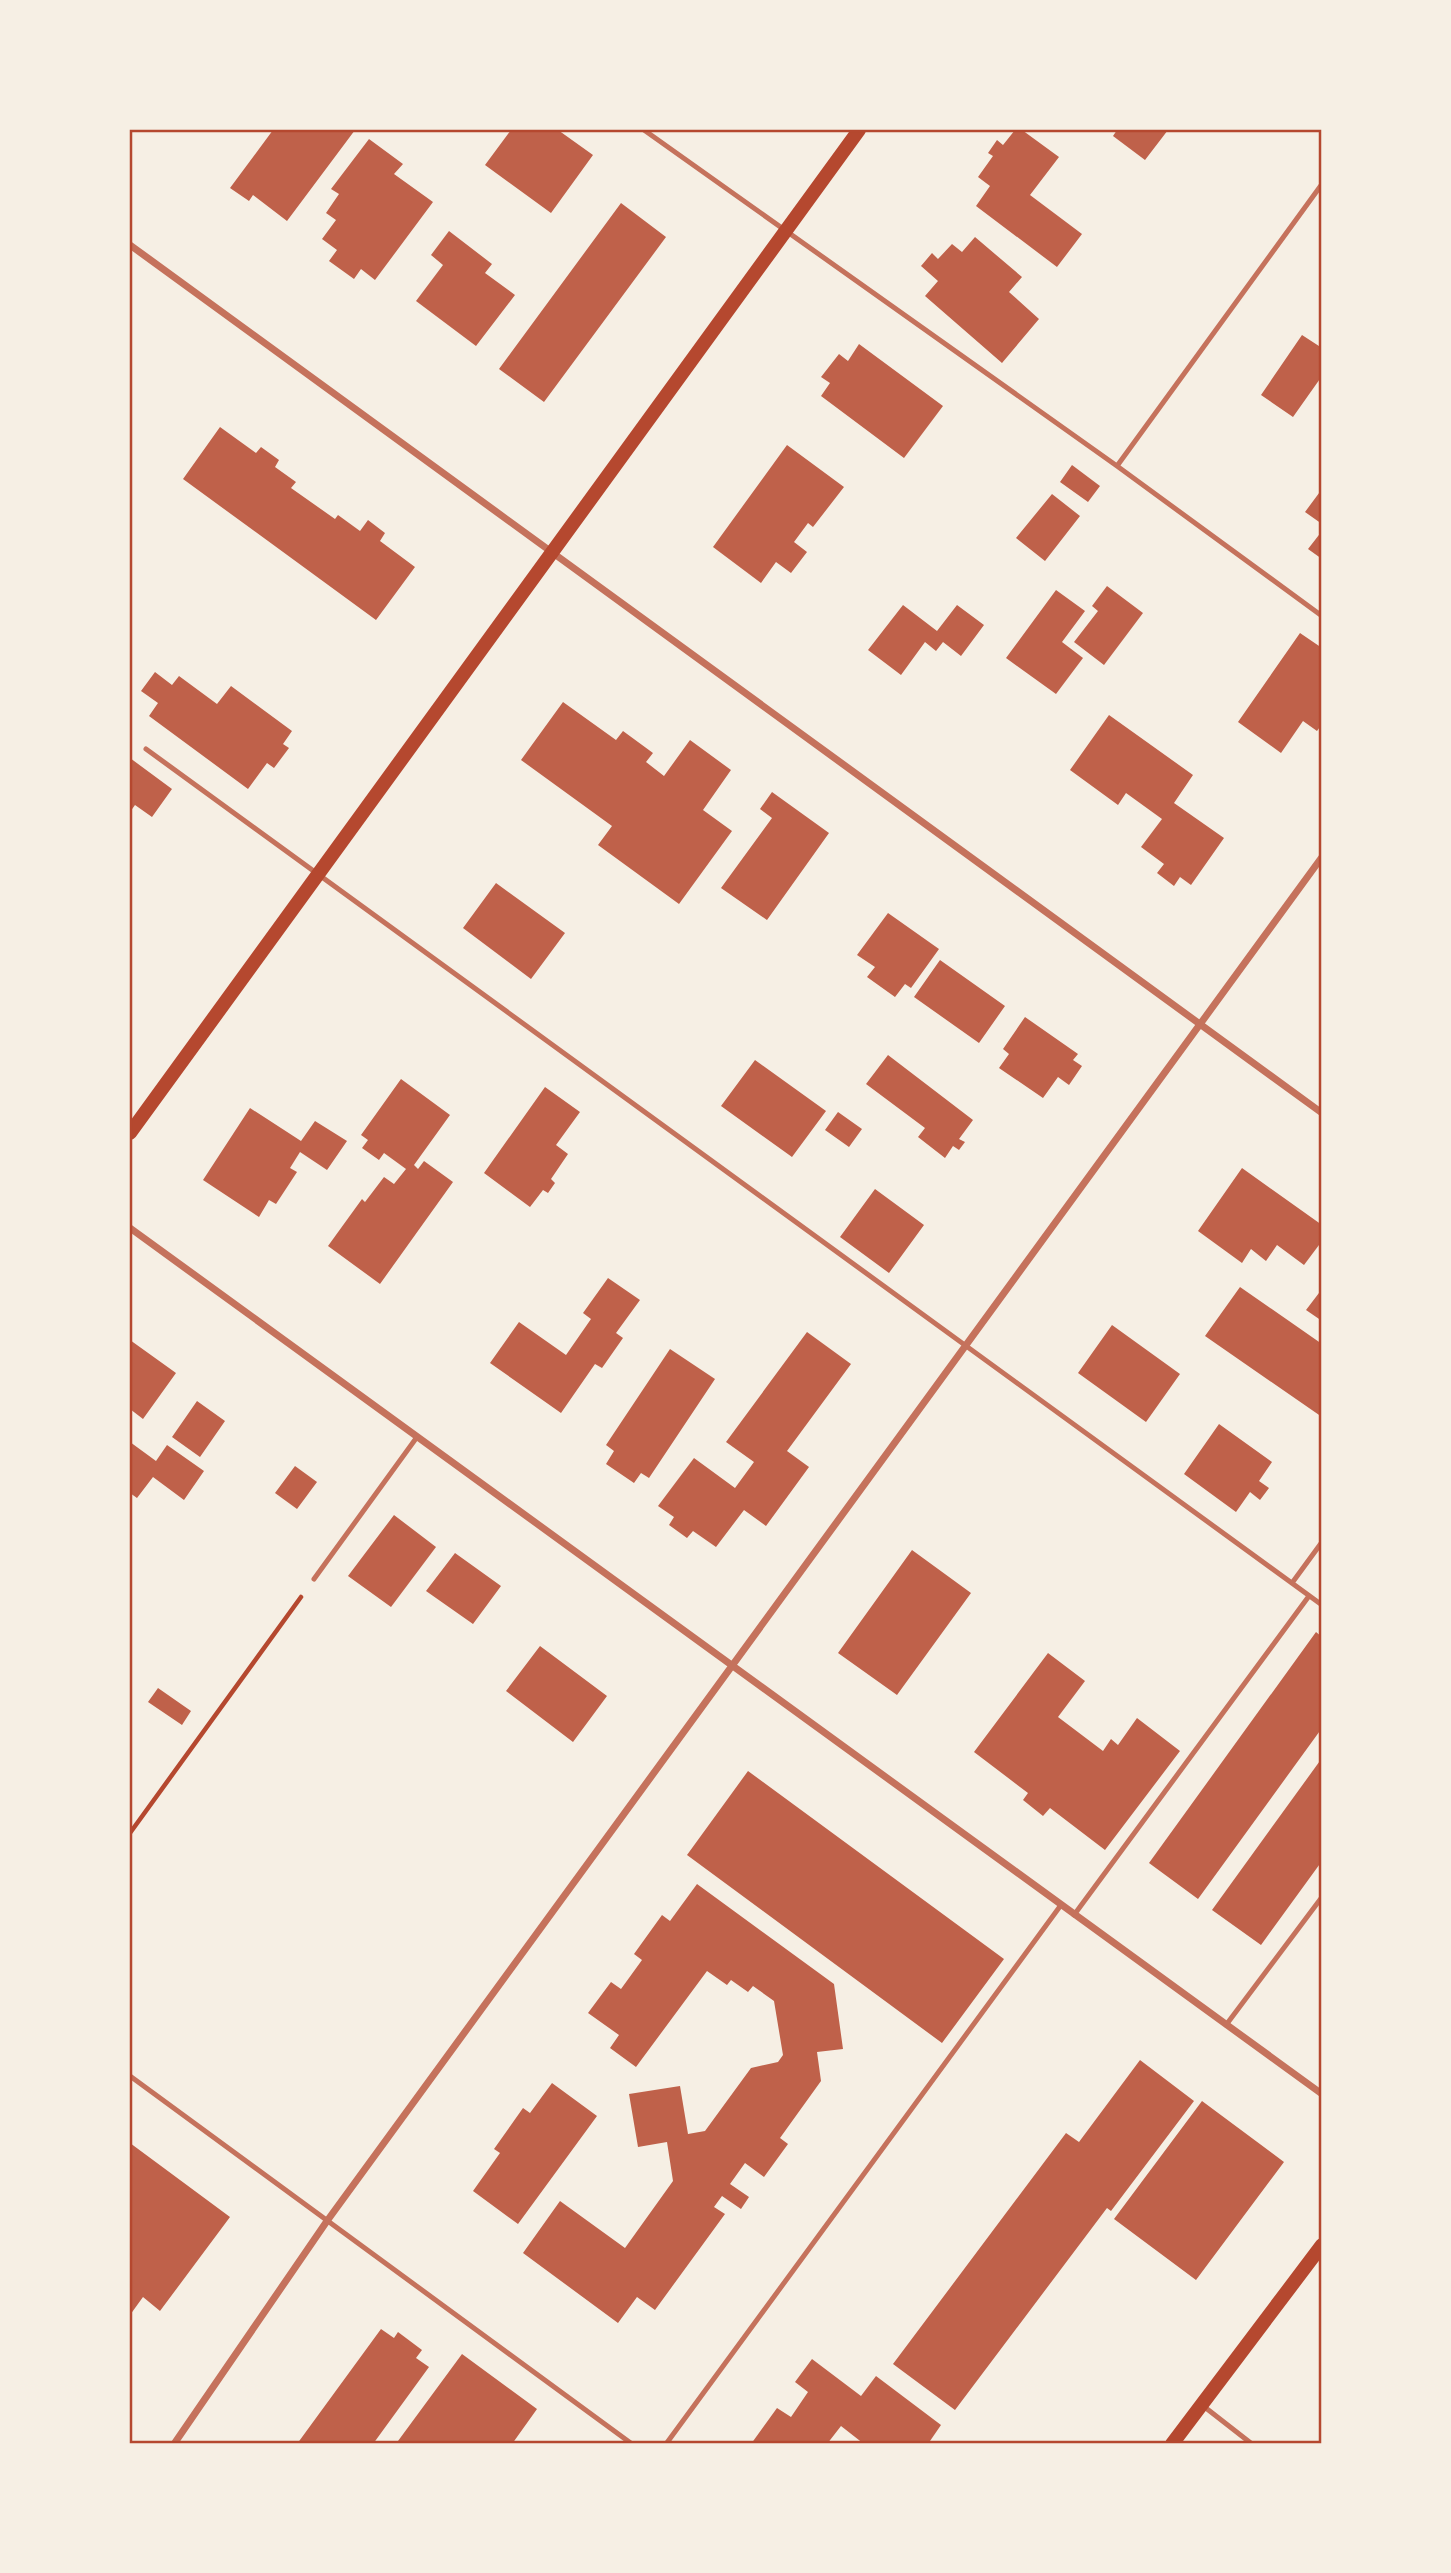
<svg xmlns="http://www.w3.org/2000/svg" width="1451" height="2573" viewBox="0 0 1451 2573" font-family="'PT Sans Narrow',sans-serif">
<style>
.building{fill:#bf614a}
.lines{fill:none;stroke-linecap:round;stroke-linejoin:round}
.path{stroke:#b5482f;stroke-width:4.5}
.service{stroke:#c5725c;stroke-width:5}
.minor{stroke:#c5725c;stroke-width:7}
.secondary{stroke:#b5482f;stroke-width:14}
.neatline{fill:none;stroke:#b5482f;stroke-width:2.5}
</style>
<rect width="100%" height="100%" fill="#f6efe4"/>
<!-- building -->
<path class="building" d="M 273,130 L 355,130 L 287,221 L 253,195 L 249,201 L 230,188 Z
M 511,130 L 558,130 L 593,155 L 551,213 L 485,165 Z
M 1015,130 L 1022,130 L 1059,157 L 1030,195 L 1082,234 L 1057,267 L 976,206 L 990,186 L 978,177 L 993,156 L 988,153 L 997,140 L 1003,145 Z
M 1117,130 L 1168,130 L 1145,160 L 1113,136 Z
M 369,139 L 403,164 L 394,174 L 433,202 L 375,280 L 361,269 L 354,279 L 329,261 L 337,250 L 322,239 L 336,220 L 326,213 L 339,194 L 331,189 Z
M 621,203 L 666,237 L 544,402 L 499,369 Z
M 449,231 L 492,264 L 485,273 L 515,295 L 476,346 L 416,301 L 443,265 L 431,255 Z
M 975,237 L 1022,277 L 1009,292 L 1039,319 L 1002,363 L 925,296 L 938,281 L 921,266 L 932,253 L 938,259 L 952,244 L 962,252 Z
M 1302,335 L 1322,348 L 1322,376 L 1293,417 L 1261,395 Z
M 859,344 L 943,406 L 904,458 L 821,396 L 830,383 L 821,377 L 839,354 L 848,361 Z
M 220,427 L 256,453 L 261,447 L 279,460 L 275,467 L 296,482 L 291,488 L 335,519 L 338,515 L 360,531 L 368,520 L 385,533 L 380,541 L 415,567 L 376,620 L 183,479 Z
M 787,445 L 844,487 L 813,527 L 808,523 L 794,542 L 807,552 L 791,573 L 776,562 L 761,583 L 713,547 Z
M 1072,465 L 1100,486 L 1088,502 L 1060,482 Z
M 1322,489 L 1322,524 L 1305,512 Z
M 1052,494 L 1080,516 L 1045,561 L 1016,538 Z
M 1322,531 L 1322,559 L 1308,549 Z
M 1107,586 L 1143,613 L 1104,665 L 1074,642 L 1098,611 L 1092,606 Z
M 1056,590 L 1085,611 L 1062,642 L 1083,658 L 1056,694 L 1006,658 Z
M 903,605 L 937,631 L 957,605 L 984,625 L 961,656 L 943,642 L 936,651 L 925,642 L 901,675 L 868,650 Z
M 1300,633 L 1322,648 L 1322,724 L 1317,731 L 1303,721 L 1281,753 L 1238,722 Z
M 155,672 L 172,685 L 179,676 L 217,704 L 231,686 L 292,731 L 283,744 L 289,748 L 274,768 L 267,763 L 248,789 L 149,716 L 158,703 L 141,691 Z
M 563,702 L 616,740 L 623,731 L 653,753 L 646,762 L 664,776 L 690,740 L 731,770 L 703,810 L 732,831 L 679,904 L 598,845 L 612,826 L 521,760 Z
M 1109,715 L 1193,775 L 1174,803 L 1224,838 L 1191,885 L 1180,877 L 1174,886 L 1157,873 L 1164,864 L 1141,847 L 1162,819 L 1126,793 L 1118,805 L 1070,770 Z
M 130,758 L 172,789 L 152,817 L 135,805 L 130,812 Z
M 772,792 L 829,833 L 767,920 L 721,888 L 772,818 L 760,809 Z
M 496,883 L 565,933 L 531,979 L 463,928 Z
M 888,913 L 939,949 L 911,988 L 905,984 L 895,997 L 867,977 L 875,967 L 857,955 Z
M 940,960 L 1005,1006 L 979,1043 L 914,997 Z
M 1025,1017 L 1078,1054 L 1073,1060 L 1082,1066 L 1069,1085 L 1058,1077 L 1043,1098 L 999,1068 L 1009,1054 L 1003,1049 Z
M 888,1055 L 973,1120 L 959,1139 L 965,1142 L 959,1150 L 953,1146 L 945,1158 L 918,1137 L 925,1128 L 866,1084 Z
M 755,1060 L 826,1111 L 792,1157 L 721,1106 Z
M 401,1079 L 450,1115 L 414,1165 L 418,1169 L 424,1161 L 453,1182 L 380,1284 L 328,1246 L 362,1199 L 365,1202 L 384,1177 L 394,1184 L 406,1169 L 384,1153 L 379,1160 L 362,1148 L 368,1140 L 361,1135 Z
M 545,1087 L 580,1112 L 556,1145 L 568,1154 L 551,1179 L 555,1183 L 548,1193 L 543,1190 L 530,1207 L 484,1173 Z
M 250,1108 L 301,1141 L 315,1121 L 347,1141 L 327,1170 L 300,1152 L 290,1168 L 297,1172 L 276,1204 L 269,1200 L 259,1217 L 203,1180 Z
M 838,1112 L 862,1129 L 849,1147 L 825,1130 Z
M 1242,1168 L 1322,1225 L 1322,1241 L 1304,1265 L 1277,1245 L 1266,1261 L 1251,1249 L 1242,1263 L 1198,1231 Z
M 875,1189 L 924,1225 L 889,1273 L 840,1237 Z
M 608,1278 L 640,1300 L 616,1333 L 623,1338 L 602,1368 L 595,1364 L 561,1413 L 490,1363 L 519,1322 L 566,1355 L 591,1319 L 583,1313 Z
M 1240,1287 L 1322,1344 L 1322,1417 L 1205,1336 Z
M 1322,1289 L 1322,1321 L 1306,1310 Z
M 1112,1325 L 1180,1374 L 1146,1422 L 1078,1373 Z
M 807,1332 L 851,1364 L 787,1451 L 809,1467 L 766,1526 L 744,1510 L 716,1547 L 693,1531 L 687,1538 L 669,1525 L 674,1517 L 658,1506 L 694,1458 L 735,1488 L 754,1462 L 726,1442 Z
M 130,1340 L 176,1373 L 143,1419 L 130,1409 Z
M 670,1349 L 715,1379 L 649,1478 L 641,1473 L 634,1483 L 606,1464 L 614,1451 L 606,1445 Z
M 197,1401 L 225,1421 L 200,1457 L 172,1437 Z
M 1219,1424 L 1272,1462 L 1259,1481 L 1269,1488 L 1260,1500 L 1250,1492 L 1236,1512 L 1184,1474 Z
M 130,1442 L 156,1461 L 167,1445 L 204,1471 L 184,1500 L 153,1477 L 137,1498 L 130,1493 Z
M 295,1466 L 317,1482 L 297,1509 L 275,1493 Z
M 394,1515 L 436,1547 L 391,1607 L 348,1576 Z
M 912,1550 L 971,1593 L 897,1695 L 838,1653 Z
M 455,1553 L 501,1586 L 473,1624 L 426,1591 Z
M 1316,1632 L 1322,1637 L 1322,1728 L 1198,1899 L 1149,1863 Z
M 540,1646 L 607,1696 L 573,1742 L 506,1691 Z
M 1048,1653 L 1085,1681 L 1058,1717 L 1103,1751 L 1111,1739 L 1118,1745 L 1137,1718 L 1180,1751 L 1105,1850 L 1050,1808 L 1043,1816 L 1023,1800 L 1028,1793 L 974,1752 Z
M 158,1688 L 191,1711 L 182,1725 L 148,1702 Z
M 1322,1758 L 1322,1861 L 1261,1945 L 1212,1910 Z
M 748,1771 L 1004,1959 L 942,2043 L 687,1855 Z
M 697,1884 L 834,1984 L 843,2049 L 817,2052 L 821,2081 L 780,2138 L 788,2144 L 764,2177 L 745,2163 L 730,2184 L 749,2197 L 741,2209 L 722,2196 L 714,2207 L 725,2214 L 655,2310 L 637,2297 L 618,2323 L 523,2253 L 560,2201 L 625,2248 L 673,2181 L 667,2142 L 638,2147 L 629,2094 L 680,2086 L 688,2134 L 705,2131 L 751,2068 L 778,2062 L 783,2055 L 774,2001 L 753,1986 L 748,1992 L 731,1980 L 727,1985 L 707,1971 L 636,2067 L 610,2048 L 619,2035 L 588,2013 L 611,1982 L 621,1989 L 642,1960 L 634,1954 L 662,1915 L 670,1921 Z
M 1140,2060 L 1194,2101 L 1111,2211 L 1107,2208 L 955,2410 L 893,2364 L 1066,2133 L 1079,2142 Z
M 552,2083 L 597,2116 L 518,2224 L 473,2191 L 500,2153 L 494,2149 L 523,2108 L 530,2113 Z
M 1202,2101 L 1284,2162 L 1196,2280 L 1114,2219 Z
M 130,2143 L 230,2217 L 160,2311 L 143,2297 L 130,2315 Z
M 381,2329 L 394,2338 L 398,2332 L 422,2350 L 416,2358 L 429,2367 L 373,2444 L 297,2444 Z
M 462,2354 L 537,2409 L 512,2444 L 401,2444 L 398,2441 Z
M 812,2359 L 861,2396 L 876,2376 L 941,2425 L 930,2441 L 934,2444 L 864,2444 L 841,2426 L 827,2444 L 751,2444 L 777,2408 L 791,2417 L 808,2392 L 795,2382 Z"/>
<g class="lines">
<!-- path -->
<path class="path" d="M 130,1833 L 301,1597"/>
<!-- service -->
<path class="service" d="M 644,130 L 1117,466 L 1322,616
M 1117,466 L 1322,184
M 146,749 L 1322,1605
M 314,1579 L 417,1437
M 1292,1583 L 1322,1542
M 1074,1915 L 1309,1596
M 1226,2025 L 1322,1897
M 130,2076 L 632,2444
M 1202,2405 L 1252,2444
M 666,2444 L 1061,1905"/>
<!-- minor -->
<path class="minor" d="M 130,245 L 1322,1113
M 130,1228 L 1322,2094
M 174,2444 L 327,2221 L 1322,857"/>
<!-- secondary -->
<path class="secondary" d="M 130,1133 L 859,130
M 1172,2444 L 1322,2245"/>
</g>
<!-- border -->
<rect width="1451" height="2573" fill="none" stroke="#f6efe4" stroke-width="262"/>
<rect x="131" y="131" width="1189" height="2311" class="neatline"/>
</svg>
